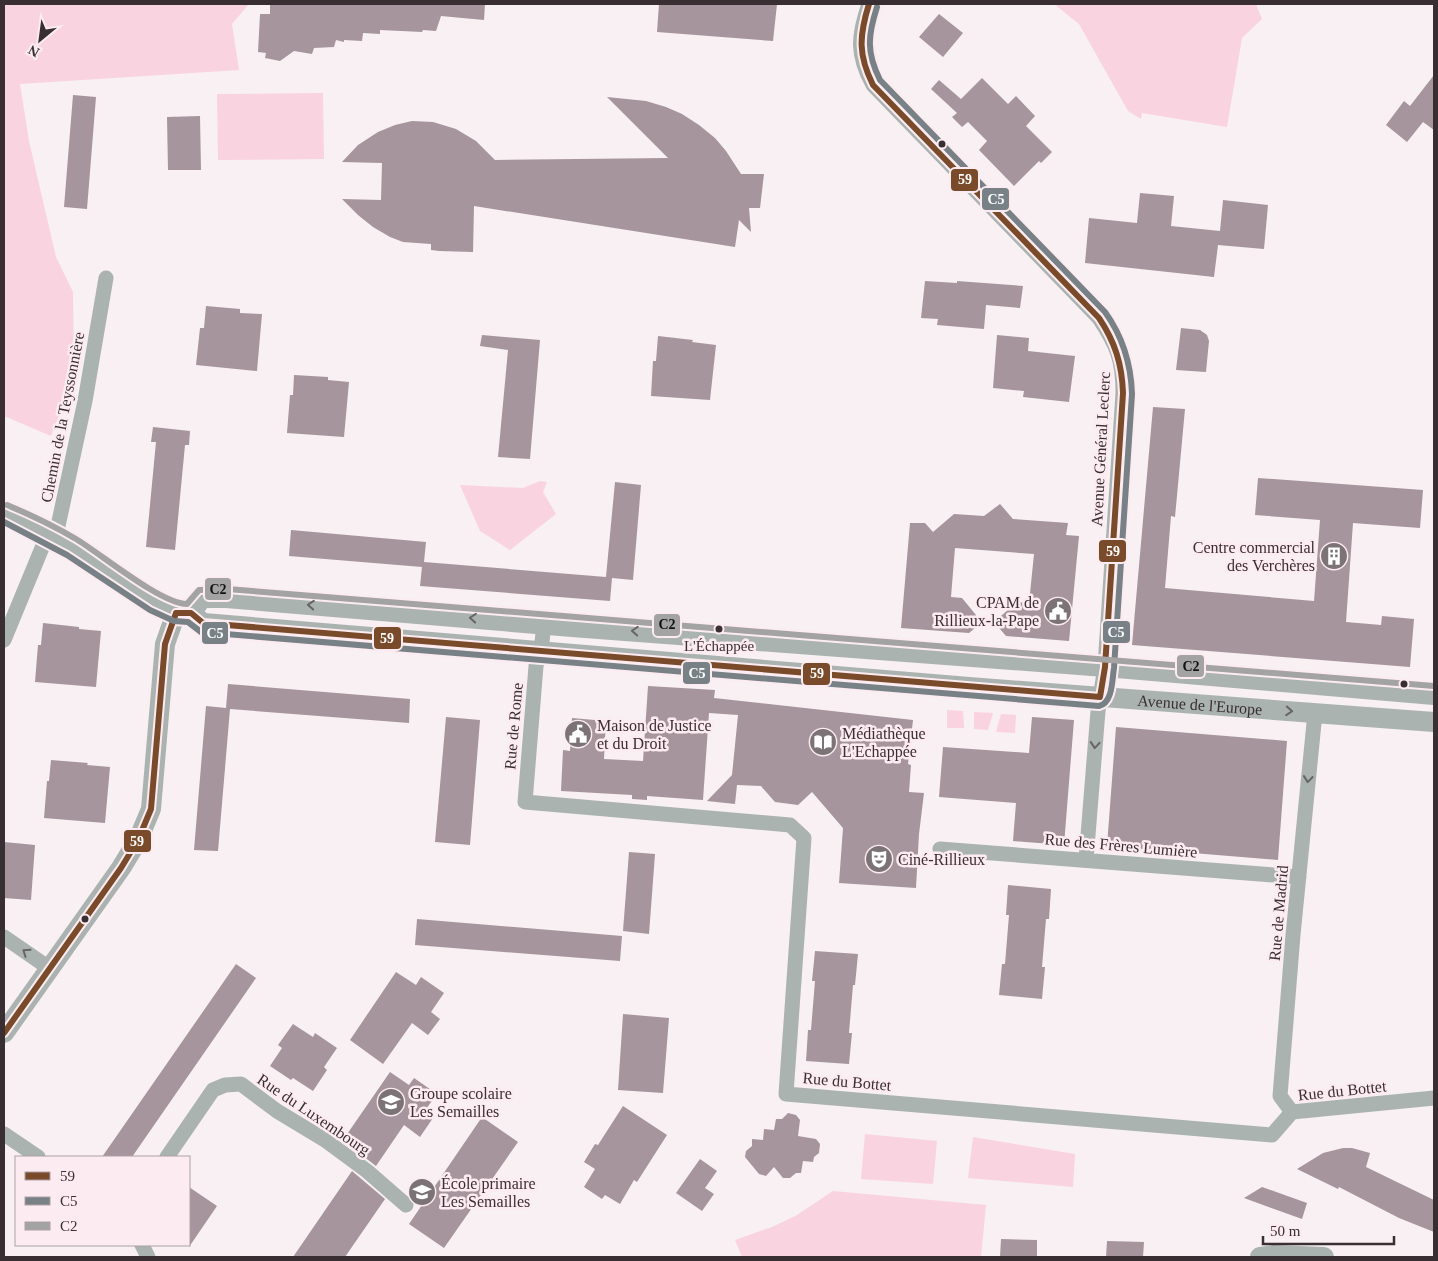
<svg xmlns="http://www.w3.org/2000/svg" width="1438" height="1261" viewBox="0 0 1438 1261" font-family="'Times New Roman',serif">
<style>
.green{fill:#f9d3e0}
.building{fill:#a6959c}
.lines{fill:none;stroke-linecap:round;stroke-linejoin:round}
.minor{stroke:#abb3b1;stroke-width:15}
.tertiary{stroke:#abb3b1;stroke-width:20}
.bus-1-casing{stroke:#fcecf1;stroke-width:10}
.bus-2-casing{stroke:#fcecf1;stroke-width:10}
.bus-3-casing{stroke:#fcecf1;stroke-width:10}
.bus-1{stroke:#7a4b2a;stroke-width:6}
.bus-2{stroke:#778186;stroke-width:6}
.bus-3{stroke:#a3a3a3;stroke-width:6}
.oneway{stroke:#676465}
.bus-dot{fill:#392f33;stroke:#fcecf1;stroke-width:2}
.labels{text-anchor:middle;stroke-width:5;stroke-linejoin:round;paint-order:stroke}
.bus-label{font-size:15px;fill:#392f33;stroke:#fcecf1}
.street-label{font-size:16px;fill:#392f33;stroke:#fcecf1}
.poi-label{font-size:16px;fill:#392f33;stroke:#fcecf1;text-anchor:start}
.line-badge{stroke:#fcecf1;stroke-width:2}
.badge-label{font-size:14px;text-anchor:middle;font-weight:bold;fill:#fff}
.pale-badge-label{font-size:14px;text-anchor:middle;font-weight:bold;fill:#111}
</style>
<rect width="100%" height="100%" fill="#f8f0f2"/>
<!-- green -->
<path class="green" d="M 4,4 L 249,4 L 232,24 L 239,70 L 20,84 L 29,141 L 56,257 L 73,292 L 74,377 L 51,436 L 4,416 Z
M 1054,4 L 1256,4 L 1262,19 L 1242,38 L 1227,127 L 1142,113 L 1141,119 L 1128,111 L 1079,24 Z
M 323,93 L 324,159 L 218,160 L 217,94 Z
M 540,481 L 547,482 L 543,492 L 556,514 L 510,550 L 480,531 L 460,485 L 523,488 Z
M 947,710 L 963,711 L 964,728 L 947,728 Z
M 974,712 L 993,713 L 988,730 L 974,729 Z
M 1001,714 L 1016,715 L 1015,733 L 996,732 Z
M 865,1134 L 937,1141 L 933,1184 L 861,1179 Z
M 973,1137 L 1075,1154 L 1073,1187 L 968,1178 Z
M 833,1191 L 986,1205 L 981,1257 L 742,1257 L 735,1240 L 772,1227 L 797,1215 Z"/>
<!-- building -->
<path class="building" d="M 270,4 L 485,4 L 484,20 L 441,16 L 436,31 L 423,30 L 422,32 L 380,30 L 380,34 L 363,33 L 362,41 L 344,40 L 344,42 L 336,40 L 334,47 L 314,48 L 312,54 L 294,51 L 280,61 L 265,58 L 266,53 L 258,52 L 260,14 L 270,14 Z
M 659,4 L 777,4 L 773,41 L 657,32 Z
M 939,14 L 963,33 L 943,57 L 919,37 Z
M 1434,75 L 1434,130 L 1423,122 L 1407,142 L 1386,125 L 1404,101 L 1410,106 Z
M 982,78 L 1008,104 L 1016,96 L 1035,116 L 1026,126 L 1052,152 L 1041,163 L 1039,161 L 1014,186 L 979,150 L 987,141 L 968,122 L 962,127 L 952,117 L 957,113 L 931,89 L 939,80 L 961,99 Z
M 73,95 L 96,97 L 87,209 L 64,207 Z
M 607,97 L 646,101 L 666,107 L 682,114 L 699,125 L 715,138 L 726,151 L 741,174 L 764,174 L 760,208 L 749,208 L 751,232 L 739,220 L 735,247 L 474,206 L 473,252 L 439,251 L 431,250 L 431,244 L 403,242 L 390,237 L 373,227 L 358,215 L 342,199 L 381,200 L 382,163 L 342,162 L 358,145 L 378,132 L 395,125 L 412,121 L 433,122 L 456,129 L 476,141 L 495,160 L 668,158 Z
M 200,116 L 201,170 L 168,170 L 167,117 Z
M 1140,193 L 1174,196 L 1171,226 L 1220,231 L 1223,200 L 1268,205 L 1264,249 L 1218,245 L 1214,277 L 1085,263 L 1089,218 L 1137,223 Z
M 925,281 L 957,283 L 957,281 L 1023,286 L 1020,308 L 986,305 L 984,329 L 937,325 L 938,319 L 921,318 Z
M 206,306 L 240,309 L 240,313 L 262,314 L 257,371 L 196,365 L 200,328 L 204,328 Z
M 1181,328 L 1200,330 L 1207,335 L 1209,341 L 1206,372 L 1176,370 Z
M 482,335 L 540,340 L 530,459 L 498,457 L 508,350 L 480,346 Z
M 997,335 L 1029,338 L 1028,351 L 1075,356 L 1069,402 L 1023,397 L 1024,391 L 993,388 Z
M 658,336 L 693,340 L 692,342 L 716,345 L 710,400 L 651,396 L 653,361 L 656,361 Z
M 294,375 L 328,377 L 328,380 L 349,382 L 344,437 L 287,433 L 290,395 L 293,395 Z
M 1153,407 L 1185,409 L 1175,517 L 1171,516 L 1165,588 L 1314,601 L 1320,520 L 1255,515 L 1258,478 L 1423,490 L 1420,528 L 1353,523 L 1346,622 L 1381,625 L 1382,616 L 1414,619 L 1410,667 L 1132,645 Z
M 153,427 L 190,431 L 189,445 L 185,445 L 175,550 L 146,547 L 156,442 L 151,442 Z
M 615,482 L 641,485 L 633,580 L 612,578 L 610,601 L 420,586 L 422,567 L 289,556 L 291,530 L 426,542 L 424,562 L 606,577 Z
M 1000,504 L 1013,519 L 1068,523 L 1066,535 L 1079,536 L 1069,641 L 1006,636 L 994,622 L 1017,602 L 1029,603 L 1034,554 L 955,548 L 951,597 L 962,598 L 976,615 L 975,628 L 969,633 L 901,628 L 910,523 L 925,523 L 933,532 L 954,514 L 984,516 Z
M 43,623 L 79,627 L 79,629 L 101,631 L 96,687 L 35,682 L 38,645 L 41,645 Z
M 228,684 L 410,699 L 409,723 L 230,709 L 218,851 L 194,850 L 206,706 L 226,708 Z
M 648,686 L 715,690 L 714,698 L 913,720 L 908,764 L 911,765 L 909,792 L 924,793 L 919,834 L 916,888 L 839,883 L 843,828 L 812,792 L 798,805 L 775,802 L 761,786 L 737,785 L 735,804 L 707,801 L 732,775 L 738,715 L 709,713 L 703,800 L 647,796 L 647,800 L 632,799 L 632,795 L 561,791 L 563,750 L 570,751 L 572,718 L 606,721 L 604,759 L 643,761 Z
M 446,717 L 480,720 L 470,845 L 435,842 Z
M 1032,717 L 1074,720 L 1064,845 L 1013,841 L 1016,803 L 939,797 L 943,747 L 1029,753 Z
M 1116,727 L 1287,741 L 1278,860 L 1107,846 Z
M 51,760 L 88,763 L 87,765 L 110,767 L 105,823 L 44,818 L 47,781 L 49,781 Z
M 4,842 L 35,845 L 31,900 L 4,898 Z
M 629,852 L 655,854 L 649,934 L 623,931 Z
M 1008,885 L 1051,889 L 1049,919 L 1046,919 L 1042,967 L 1045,967 L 1042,999 L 999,995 L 1002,964 L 1005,964 L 1009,915 L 1006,915 Z
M 417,919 L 622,936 L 620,961 L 415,945 Z
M 815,951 L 858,954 L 855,985 L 853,985 L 849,1033 L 852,1033 L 849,1064 L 806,1061 L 808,1030 L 811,1030 L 815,981 L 812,981 Z
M 236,964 L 256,978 L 132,1157 L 102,1157 Z
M 396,972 L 416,985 L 421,977 L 444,993 L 431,1012 L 440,1019 L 428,1035 L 412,1023 L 383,1064 L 350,1040 Z
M 623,1014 L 669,1018 L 663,1093 L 618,1090 Z
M 293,1024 L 313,1037 L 315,1033 L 337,1048 L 324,1067 L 327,1070 L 313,1091 L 293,1078 L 291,1080 L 270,1066 L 282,1048 L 278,1045 Z
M 390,1072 L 409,1085 L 414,1078 L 437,1094 L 426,1109 L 435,1115 L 420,1137 L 404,1125 L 376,1166 L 363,1156 L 363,1155 L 343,1140 Z
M 623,1106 L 667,1135 L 637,1182 L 634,1180 L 620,1204 L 605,1195 L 602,1199 L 584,1187 L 595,1169 L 584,1162 L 595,1144 L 598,1145 Z
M 788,1113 L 796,1115 L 800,1120 L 798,1136 L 816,1139 L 820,1144 L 819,1153 L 814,1157 L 813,1162 L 803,1161 L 801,1173 L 796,1173 L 790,1178 L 783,1178 L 774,1167 L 766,1176 L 759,1174 L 745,1157 L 746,1151 L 752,1146 L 752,1139 L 763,1140 L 764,1129 L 774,1130 L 776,1119 L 782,1119 Z
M 482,1117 L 518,1142 L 444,1248 L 409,1224 Z
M 1343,1148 L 1352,1148 L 1370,1153 L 1366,1167 L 1434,1200 L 1434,1232 L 1399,1218 L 1339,1187 L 1338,1189 L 1297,1169 L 1323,1153 Z
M 700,1159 L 717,1171 L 705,1188 L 714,1194 L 702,1211 L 676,1193 Z
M 352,1171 L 385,1199 L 345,1257 L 293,1257 Z
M 189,1187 L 217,1206 L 189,1247 Z
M 1262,1187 L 1307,1203 L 1302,1219 L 1244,1198 Z
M 1001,1239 L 1037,1240 L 1037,1257 L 1000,1257 Z
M 1107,1241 L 1144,1242 L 1143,1257 L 1106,1257 Z"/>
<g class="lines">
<!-- minor -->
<path class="minor" d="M 869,4 C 858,36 856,54 873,85 L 1099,318 C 1117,345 1123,360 1123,393 L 1105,667 L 1098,711 L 1086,860
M 4,513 C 27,523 51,534 73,547 C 108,568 139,594 176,613
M 544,624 L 541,651 L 536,666 L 525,802 L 790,825 L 804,838 L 786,1094 L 1272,1135 L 1292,1112 L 1434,1098
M 4,640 L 44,543 L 58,526 L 85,401 L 106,278
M 940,849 L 1299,877
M 4,937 L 49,968
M 1292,1112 L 1280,1096 L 1293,935 L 1315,713
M 4,1134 L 38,1157
M 167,1157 L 213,1090 L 225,1085 L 241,1084 L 277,1111 L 325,1140 L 367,1171 L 406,1205
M 142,1245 L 148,1257"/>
<!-- tertiary -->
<g class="tertiary">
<path d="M 191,613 L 202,598 L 226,598 L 572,627 L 1105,667 L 1434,695"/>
<path id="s1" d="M 4,1033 L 121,868 L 138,840 L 151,809 L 165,644 L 176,613 L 191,613 L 203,623 L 216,624 L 969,687 L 1434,722"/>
<path d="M 1260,1257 L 1274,1255 L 1324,1257"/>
</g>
<!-- bus-1 casing -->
<g class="bus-1-casing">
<path id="bus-1" d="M 176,613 L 191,613 L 203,623 L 1100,697 L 1105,667 L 1123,393 C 1122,364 1115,342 1099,318 L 873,85 C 858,55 859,36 869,4
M 4,1033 L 121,868 L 138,840 L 151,809 L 165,644 L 176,613"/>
</g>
<!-- bus-2 casing -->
<g class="bus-2-casing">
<path id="bus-2" d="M 4,522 L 67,555 L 150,610 L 174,621 L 188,622 L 201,632 L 1099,706 C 1113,703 1112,679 1114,668 L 1132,394 C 1131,363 1123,337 1105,312 L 880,80 C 866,52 868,35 877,7"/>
</g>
<!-- bus-3 casing -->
<g class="bus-3-casing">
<path id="bus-3" d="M 7,505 C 31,515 54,526 76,539 C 101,554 161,604 187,604 L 199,590 L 227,589 C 629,623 1032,652 1434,686"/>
</g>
<!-- bus-1 -->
<use href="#bus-1" class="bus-1"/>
<!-- bus-2 -->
<use href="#bus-2" class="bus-2"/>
<!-- bus-3 -->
<use href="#bus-3" class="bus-3"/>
</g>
<!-- one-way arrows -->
<defs><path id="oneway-chevron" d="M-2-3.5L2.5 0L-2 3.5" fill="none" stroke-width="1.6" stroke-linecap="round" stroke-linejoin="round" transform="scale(1.25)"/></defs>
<g class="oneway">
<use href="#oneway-chevron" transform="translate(311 605) rotate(-176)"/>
<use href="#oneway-chevron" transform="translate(473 618) rotate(-175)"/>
<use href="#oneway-chevron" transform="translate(635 631) rotate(-176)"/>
<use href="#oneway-chevron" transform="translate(1289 711) rotate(4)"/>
<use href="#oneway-chevron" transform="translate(1095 745) rotate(95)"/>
<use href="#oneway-chevron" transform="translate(1308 779) rotate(96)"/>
<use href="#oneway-chevron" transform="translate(26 952) rotate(-145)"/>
</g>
<!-- icons -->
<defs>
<g id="building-disc" transform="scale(1.4375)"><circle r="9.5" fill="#7c7376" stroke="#fcecf1"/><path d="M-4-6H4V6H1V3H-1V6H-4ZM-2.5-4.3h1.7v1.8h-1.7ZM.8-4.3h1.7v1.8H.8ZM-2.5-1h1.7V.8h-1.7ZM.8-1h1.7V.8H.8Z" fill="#fff"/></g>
<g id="civic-disc" transform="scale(1.4375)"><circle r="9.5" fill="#7c7376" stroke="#fcecf1"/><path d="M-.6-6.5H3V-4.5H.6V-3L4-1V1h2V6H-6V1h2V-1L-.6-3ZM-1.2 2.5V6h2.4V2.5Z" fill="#fff"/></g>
<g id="library-disc" transform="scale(1.4375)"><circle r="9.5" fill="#7c7376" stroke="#fcecf1"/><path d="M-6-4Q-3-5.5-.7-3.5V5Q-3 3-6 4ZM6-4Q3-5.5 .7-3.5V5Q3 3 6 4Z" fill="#fff"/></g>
<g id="theatre-disc" transform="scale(1.4375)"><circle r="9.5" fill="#7c7376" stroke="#fcecf1"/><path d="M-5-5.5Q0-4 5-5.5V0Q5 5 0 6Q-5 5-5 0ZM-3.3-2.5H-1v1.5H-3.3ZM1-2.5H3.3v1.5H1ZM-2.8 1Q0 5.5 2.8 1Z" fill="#fff"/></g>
<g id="school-disc" transform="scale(1.4375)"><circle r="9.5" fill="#7c7376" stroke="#fcecf1"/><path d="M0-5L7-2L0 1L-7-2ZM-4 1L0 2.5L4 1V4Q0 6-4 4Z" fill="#fff"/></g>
</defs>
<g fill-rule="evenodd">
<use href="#building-disc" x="1334" y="556"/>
<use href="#civic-disc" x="1058" y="611"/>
<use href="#civic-disc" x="578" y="734"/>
<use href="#library-disc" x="823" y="742"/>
<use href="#theatre-disc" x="879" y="859"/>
<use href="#school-disc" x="391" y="1102"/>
<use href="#school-disc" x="422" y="1192"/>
</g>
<!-- markers -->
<g class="bus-dot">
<circle cx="942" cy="144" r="4.5"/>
<circle cx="719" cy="629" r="4.5"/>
<circle cx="1404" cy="684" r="4.5"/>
<circle cx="85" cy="919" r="4.5"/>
</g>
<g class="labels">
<!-- bus labels -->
<g class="bus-label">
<text x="719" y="651">L'Échappée</text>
</g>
<!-- street labels -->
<g class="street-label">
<text transform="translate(62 417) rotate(-79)" y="6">Chemin de la Teyssonnière</text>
<text transform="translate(1100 449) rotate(-87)" y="6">Avenue Général Leclerc</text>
<text dy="6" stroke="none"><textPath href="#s1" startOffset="1498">Avenue de l'Europe</textPath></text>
<text transform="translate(513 726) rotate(-85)" y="6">Rue de Rome</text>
<text transform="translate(1121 845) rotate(5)" y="6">Rue des Frères Lumière</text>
<text transform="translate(1278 913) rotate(-85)" y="6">Rue de Madrid</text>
<text transform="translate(847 1081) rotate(5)" y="6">Rue du Bottet</text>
<text transform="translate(1342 1090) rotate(-6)" y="6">Rue du Bottet</text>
<text transform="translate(314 1114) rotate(34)" y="6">Rue du Luxembourg</text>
</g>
<!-- poi labels -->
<g class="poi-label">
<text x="1315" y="553" text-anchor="end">Centre commercial<tspan x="1315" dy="18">des Verchères</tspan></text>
<text x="1039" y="608" text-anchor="end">CPAM de<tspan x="1039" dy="18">Rillieux-la-Pape</tspan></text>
<text x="597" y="731">Maison de Justice<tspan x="597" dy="18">et du Droit</tspan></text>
<text x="842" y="739">Médiathèque<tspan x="842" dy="18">L'Echappée</tspan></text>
<text x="898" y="865">Ciné-Rillieux</text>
<text x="410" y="1099">Groupe scolaire<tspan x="410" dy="18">Les Semailles</tspan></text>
<text x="441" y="1189">École primaire<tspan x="441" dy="18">Les Semailles</tspan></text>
</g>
</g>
<g class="line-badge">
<rect x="950" y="168" width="29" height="24" rx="5" fill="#7a4b2a"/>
<rect x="981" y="187" width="29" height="24" rx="5" fill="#778186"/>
<rect x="1098" y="539" width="29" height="24" rx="5" fill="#7a4b2a"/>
<rect x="204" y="577" width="28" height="24" rx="5" fill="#a3a3a3"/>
<rect x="653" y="613" width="28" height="24" rx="5" fill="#a3a3a3"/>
<rect x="1102" y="620" width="29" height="24" rx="5" fill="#778186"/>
<rect x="201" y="621" width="28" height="24" rx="5" fill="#778186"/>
<rect x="373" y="626" width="29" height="24" rx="5" fill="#7a4b2a"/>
<rect x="1176" y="654" width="29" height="24" rx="5" fill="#a3a3a3"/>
<rect x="682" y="661" width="29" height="24" rx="5" fill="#778186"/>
<rect x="802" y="662" width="29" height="24" rx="5" fill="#7a4b2a"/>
<rect x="123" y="829" width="29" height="24" rx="5" fill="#7a4b2a"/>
</g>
<g class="badge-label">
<text x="965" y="184">59</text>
<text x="996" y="204">C5</text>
<text x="1113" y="556">59</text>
<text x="1116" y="637">C5</text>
<text x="215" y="638">C5</text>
<text x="387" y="643">59</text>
<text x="697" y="678">C5</text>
<text x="817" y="678">59</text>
<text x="137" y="846">59</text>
</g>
<g class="pale-badge-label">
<text x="218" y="594">C2</text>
<text x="667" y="629">C2</text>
<text x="1191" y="671">C2</text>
</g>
<!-- border -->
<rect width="1438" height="1261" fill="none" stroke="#392f33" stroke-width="10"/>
<!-- legend -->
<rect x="15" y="1156" width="175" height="90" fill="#fcecf1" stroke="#aea0a5"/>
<rect x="25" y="1172" width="25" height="8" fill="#7a4b2a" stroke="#aea0a5"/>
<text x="60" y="1181" font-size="15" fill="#392f33">59</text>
<rect x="25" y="1197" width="25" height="8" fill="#778186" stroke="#aea0a5"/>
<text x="60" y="1206" font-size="15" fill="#392f33">C5</text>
<rect x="25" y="1222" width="25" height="8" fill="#a3a3a3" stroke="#aea0a5"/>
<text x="60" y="1231" font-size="15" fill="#392f33">C2</text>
<!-- north arrow -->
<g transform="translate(40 40) rotate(209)" stroke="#fcecf1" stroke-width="4" paint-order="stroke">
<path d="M0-4L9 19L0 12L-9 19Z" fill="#392f33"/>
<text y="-8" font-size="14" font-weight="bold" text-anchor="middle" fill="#392f33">N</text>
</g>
<!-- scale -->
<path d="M1263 1236v8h131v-8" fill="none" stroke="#392f33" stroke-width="2.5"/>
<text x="1270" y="1236" font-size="15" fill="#392f33" stroke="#fcecf1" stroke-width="4" paint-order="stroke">50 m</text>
</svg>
